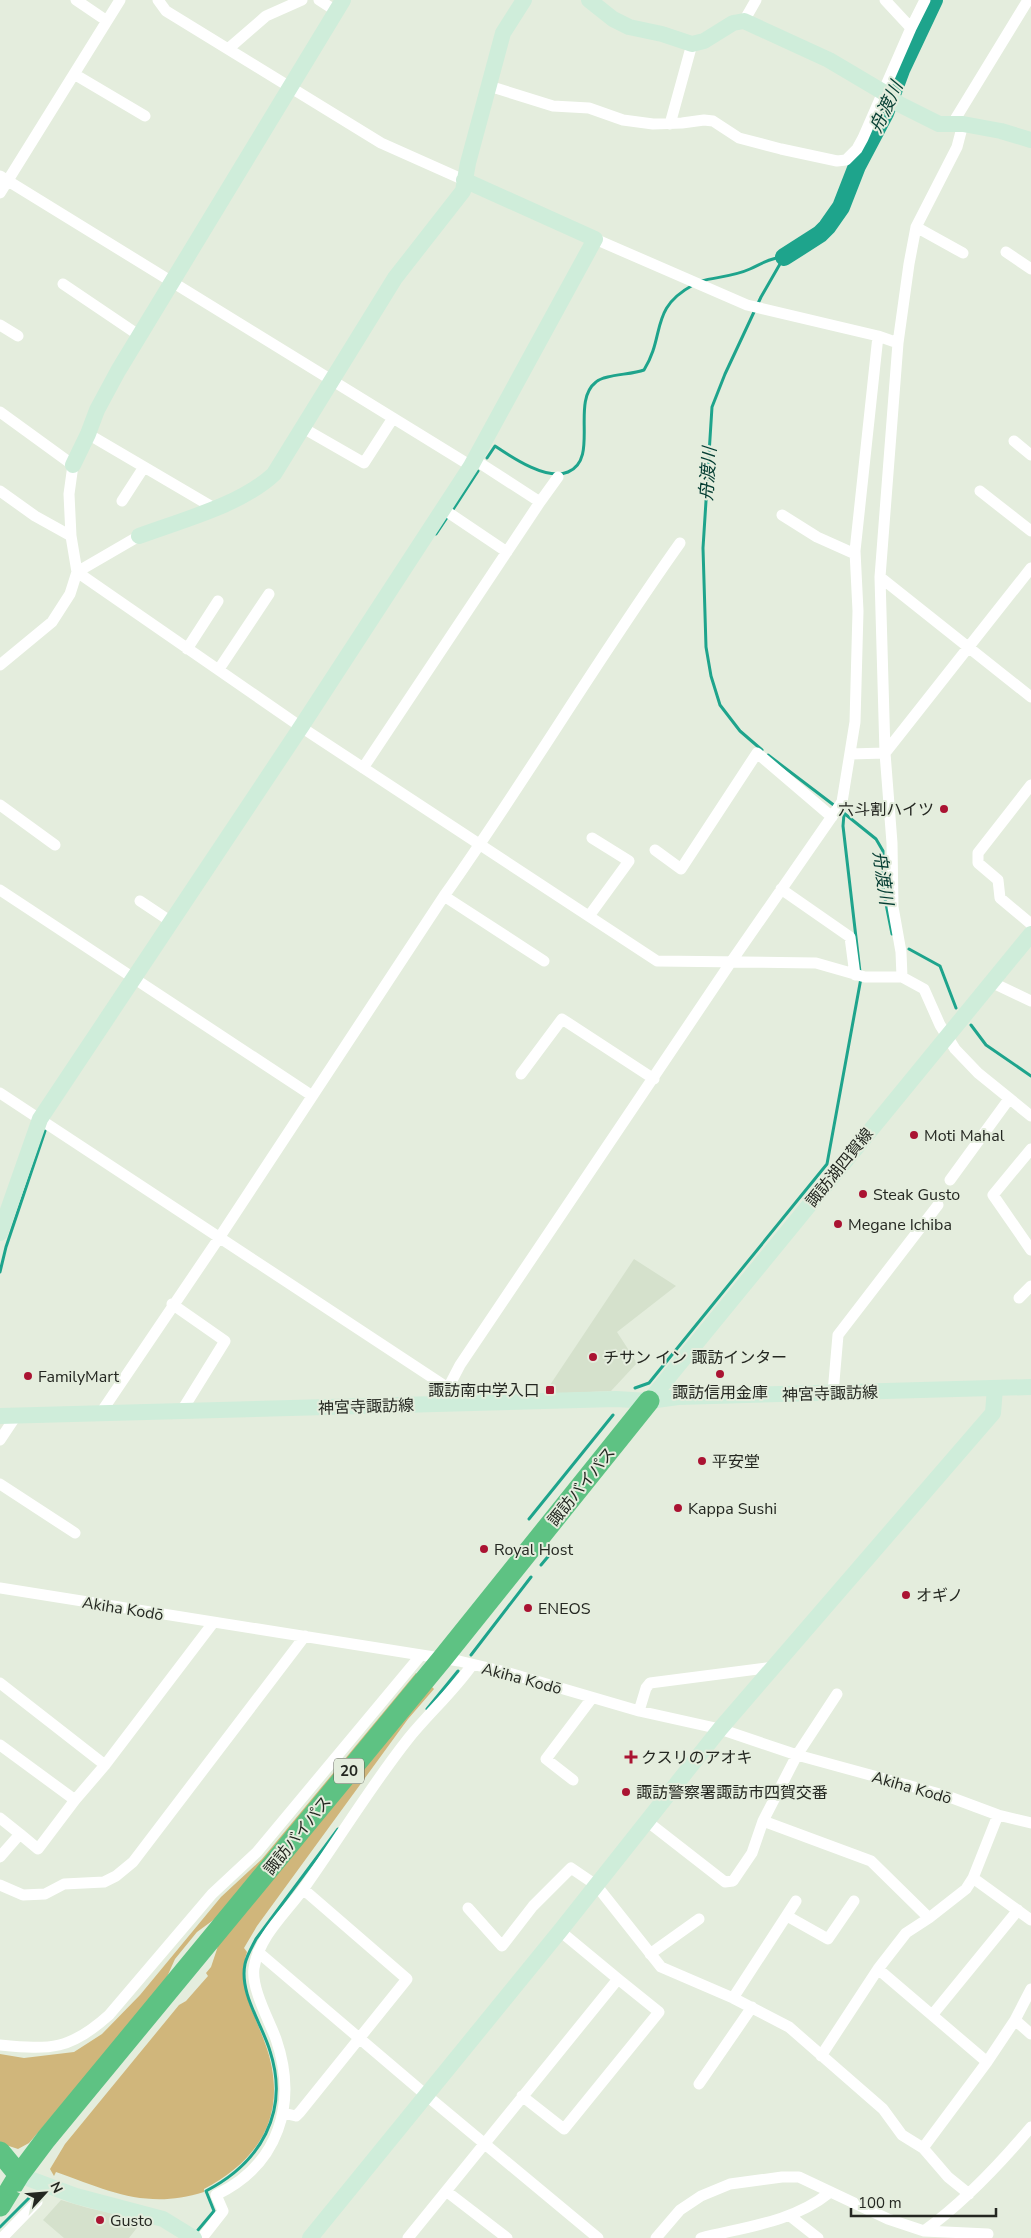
<svg xmlns="http://www.w3.org/2000/svg" width="1031" height="2238" viewBox="0 0 1031 2238" font-family="'Nunito Sans','Noto Sans JP',sans-serif">
<style>
.built{fill:#d5e1cc}
.green{fill:#d0b67b}
.lines{fill:none;stroke-linecap:round;stroke-linejoin:round}
.stream{stroke:#1ea48c;stroke-width:3}
.river{stroke:#1ea48c;stroke-width:18}
.street{stroke:#fff;stroke-width:11}
.secondary{stroke:#cfedda;stroke-width:16}
.highway{stroke:#5ec283;stroke-width:21}
.poi-dot{fill:#aa1332;stroke:#e4eddd;stroke-width:2}
.labels{text-anchor:middle;stroke-width:4;stroke-linejoin:round;paint-order:stroke}
.shield{fill:#e4eddd;stroke:#5e6259;stroke-width:1}
.shield-label{font-size:15px;font-weight:bold;fill:#242721}
.poi-label{font-size:16px;fill:#242721;stroke:#e4eddd;text-anchor:start}
.street-label{font-size:16px;fill:#242721;stroke:#e4eddd}
.water-label{font-size:18px;font-style:italic;fill:#043d32;stroke:#e4eddd}
</style>
<rect width="100%" height="100%" fill="#e4eddd"/>
<!-- built -->
<path class="built" d="M 634,1259 L 676,1286 L 617,1332 L 637,1363 L 611,1391 L 544,1394 Z
M 61,2200 L 88,2208 L 143,2220 L 129,2238 L 64,2238 L 43,2220 Z"/>
<!-- green -->
<path class="green" d="M 416,1673 L 419,1676 L 227,1910 L 197,1932 L 175,1959 L 162,1988 L 29,2143 L 18,2149 L 0,2143 L 0,2054 L 24,2058 L 74,2052 L 102,2034 L 140,1995 L 221,1897 L 262,1859 Z
M 430,1685 L 434,1689 L 408,1719 L 257,1926 L 244,1948 L 247,1952 C 236,1985 254,2012 265,2043 C 289,2109 264,2158 204,2189 L 204,2192 C 147,2210 109,2191 56,2172 L 54,2176 L 50,2169 L 65,2144 L 179,2005 L 186,2001 L 208,1976 L 206,1973 L 211,1967 L 220,1940 Z"/>
<g class="lines">
<!-- stream -->
<path class="stream" d="M 701,281 C 717,277 735,276 750,269 C 763,263 768,259 783,257
M 487,458 L 495,446 C 513,458 547,481 568,472 C 600,459 570,402 596,382 C 605,374 631,375 644,370 C 666,334 649,309 693,285
M 452,511 L 478,471
M 436,534 L 448,516
M 762,750 L 740,731 L 720,705 L 711,676 L 706,647 L 703,548 L 712,407 L 725,374 L 761,297 L 784,257
M 768,755 L 835,806
M 840,810 L 876,839 L 883,851 L 883,889 L 892,934
M 844,814 L 843,826 L 860,972
M 909,949 L 940,966 L 956,1008
M 971,1025 L 986,1045 L 1031,1076
M 0,1272 L 6,1247 L 45,1131
M 635,1388 L 649,1383 L 827,1164 L 861,978
M 529,1519 L 613,1415
M 541,1565 L 551,1553
M 471,1655 L 531,1577
M 427,1709 L 458,1671
M 0,2227 L 34,2193
M 198,2230 L 214,2211 L 206,2191 C 260,2163 290,2113 270,2051 C 262,2024 239,1993 245,1964 C 247,1955 252,1947 256,1939 L 338,1829"/>
<!-- river -->
<path class="river" d="M 784,257 L 820,234 L 827,227 L 841,207 L 857,166 L 885,113 L 901,70 L 934,0"/>
<!-- street -->
<path class="street" d="M 76,0 L 107,21
M 158,0 L 166,11 L 381,143 L 464,180
M 319,0 L 336,11
M 744,21 L 756,0
M 911,28 L 925,0
M 228,49 L 266,16 L 302,0
M 74,74 L 145,116
M 489,86 L 553,106 L 589,108 L 623,120 L 653,124 L 682,123 L 704,120 L 713,121 L 739,138 L 781,149 L 837,161 L 846,160 L 857,149 L 863,138 L 911,28 L 885,0
M 670,124 L 692,44
M 951,126 L 1028,0
M 0,176 L 471,466
M 0,193 L 120,0
M 916,227 L 963,253
M 595,239 L 747,305 L 878,336 L 898,343
M 1006,252 L 1031,269
M 63,284 L 140,336
M 0,325 L 18,336
M 0,412 L 73,465 L 69,494 L 71,536 L 77,572 L 70,594 L 52,622 L 0,665
M 303,428 L 364,463 L 393,418
M 88,434 L 214,508
M 1014,441 L 1031,455
M 0,491 L 35,516 L 71,536
M 980,491 L 1031,531
M 122,501 L 144,467
M 540,502 L 558,477
M 443,509 L 507,552
M 782,515 L 817,537 L 855,554
M 77,572 L 301,727 L 657,961 L 816,963 L 865,977 L 902,977 L 924,989 L 940,1025 L 955,1049 L 978,1073 L 1031,1116
M 77,572 L 139,536
M 880,577 L 1031,697
M 187,649 L 218,601
M 219,669 L 269,594
M 885,753 L 1031,568
M 850,754 L 885,753
M 363,768 L 540,502 L 475,460
M 1031,785 L 978,853 L 978,863 L 998,880 L 1000,898 L 1031,924
M 0,805 L 55,845
M 655,850 L 681,869 L 757,753 L 832,817
M 781,889 L 850,937 L 855,975
M 0,890 L 311,1095
M 444,896 L 544,961
M 140,901 L 170,921
M 589,916 L 629,861 L 592,838
M 902,977 L 901,952 L 893,907 L 892,843 L 885,753 L 880,577 L 898,343 L 909,264 L 916,227 L 957,147 L 963,124
M 991,982 L 1031,1001
M 521,1074 L 562,1019 L 654,1079
M 0,1093 L 448,1388
M 1031,1149 L 993,1195 L 1031,1250
M 950,1180 L 1009,1099
M 1019,1298 L 1031,1286
M 172,1304 L 225,1341 L 181,1412
M 833,1393 L 838,1335 L 938,1205
M 444,1404 L 448,1388 L 460,1365 L 731,962 L 842,802 L 855,722 L 858,611 L 855,551 L 878,336
M 100,1414 L 219,1238 L 444,896 C 526,780 598,658 680,543
M 0,1440 L 16,1416
M 0,1484 L 75,1533
M 0,1588 L 459,1661 L 509,1673 L 639,1711 L 720,1729 L 797,1755 L 947,1796 L 998,1815 L 1031,1823
M 0,1683 L 105,1765
M 639,1711 L 646,1688 L 650,1683 L 774,1667
M 0,1745 L 75,1800 L 105,1765 L 213,1623
M 573,1780 L 546,1759 L 592,1698
M 0,1818 L 20,1834 L 0,1857
M 763,1821 L 871,1861 L 929,1918
M 648,1822 L 725,1882 L 733,1881 L 752,1853 L 763,1821 L 797,1755 L 837,1694
M 20,1834 L 38,1849 L 75,1800
M 973,1878 L 1031,1920
M 0,1885 L 23,1895 L 45,1894 L 64,1884 L 104,1882 L 116,1876 L 133,1862 L 305,1636
M 468,1908 L 502,1946 L 533,1906 L 571,1868 L 596,1885 L 661,1967 L 733,1998 L 789,2027 L 883,2109 L 902,2135 L 923,2148 L 948,2177 L 969,2194
M 787,1916 L 828,1939 L 854,1901
M 258,1952 L 426,2095 L 598,2238
M 650,1954 L 699,1919
M 878,1969 L 987,2062
M 1031,1989 L 1015,2020 L 1031,2034
M 733,1998 L 796,1901
M 933,2014 L 1018,1910
M 0,2045 C 51,2050 70,2050 109,2015 L 212,1894 L 257,1852 L 421,1655
M 821,2056 L 878,1969 L 906,1933 L 929,1918 L 966,1889 L 973,1878 L 998,1815
M 699,2084 L 752,2007
M 522,2096 L 564,2129 L 659,2012 L 618,1979
M 283,2113 L 296,2116 L 300,2112 L 407,1979 L 303,1889
M 923,2148 L 987,2062 L 1015,2020
M 446,2191 L 507,2238
M 790,2216 L 818,2238
M 924,2231 C 964,2202 999,2165 1031,2127
M 2,2238 L 37,2202
M 202,2238 L 223,2211 L 216,2195 C 279,2165 298,2103 276,2039 C 269,2020 251,1988 254,1968 C 259,1936 286,1913 304,1888 C 339,1839 370,1787 408,1739 C 428,1714 453,1692 472,1665
M 408,2238 L 618,1979 L 560,1931
M 656,2238 L 680,2210 L 701,2196 L 730,2184 L 782,2177 L 799,2177 L 888,2219 L 924,2231 L 988,2234 L 986,2238
M 701,2238 C 745,2227 793,2222 829,2193"/>
<!-- secondary -->
<path class="secondary" d="M 589,0 L 613,19 L 629,27 L 662,34 L 692,44 L 704,41 L 733,23 L 744,21 L 829,60 L 883,92 L 899,104 L 939,124 L 963,124 L 1001,131 L 1031,140
M 73,465 L 88,434 L 97,410 L 118,371 L 343,0
M 139,536 C 182,520 241,505 274,474 L 395,278 L 463,191 L 468,163 L 503,33 L 524,0
M 0,1233 L 40,1119 L 301,727 L 471,466 L 595,239 L 464,180
M 649,1401 L 1031,934
M 0,1416 L 616,1399 L 649,1401 L 678,1397 L 1031,1387
M 19,2175 L 76,2196 L 163,2219 L 194,2238
M 310,2238 L 560,1931 L 720,1729 L 993,1413 L 995,1388"/>
<!-- highway -->
<path class="highway" d="M 0,2152 L 19,2175
M 0,2206 L 19,2175 L 46,2139 L 442,1659 L 649,1401"/>
</g>
<!-- markers -->
<g class="poi-dot">
<circle cx="944" cy="809" r="5"/>
<circle cx="914" cy="1135" r="5"/>
<circle cx="863" cy="1194" r="5"/>
<circle cx="838" cy="1224" r="5"/>
<circle cx="593" cy="1357" r="5"/>
<circle cx="720" cy="1374" r="5"/>
<circle cx="28" cy="1376" r="5"/>
<rect x="545" y="1385" width="10" height="10" rx="2.5"/>
<circle cx="702" cy="1461" r="5"/>
<circle cx="678" cy="1508" r="5"/>
<circle cx="484" cy="1549" r="5"/>
<circle cx="906" cy="1595" r="5"/>
<circle cx="528" cy="1608" r="5"/>
<path d="M628.5 1749.5h5v5h5v5h-5v5h-5v-5h-5v-5h5z"/>
<circle cx="626" cy="1792" r="5"/>
<circle cx="100" cy="2220" r="5"/>
</g>
<g class="labels">
<!-- shield labels -->
<rect class="shield" x="334" y="1758.5" width="30" height="25" rx="4"/>
<g class="shield-label">
<text x="349" y="1776">20</text>
</g>
<!-- poi labels -->
<g class="poi-label">
<text x="934" y="815" text-anchor="end">六斗割ハイツ</text>
<text x="924" y="1141">Moti Mahal</text>
<text x="873" y="1200">Steak Gusto</text>
<text x="848" y="1230">Megane Ichiba</text>
<text x="603" y="1363">チサン イン 諏訪インター</text>
<text x="38" y="1382">FamilyMart</text>
<text x="540" y="1396" text-anchor="end">諏訪南中学入口</text>
<text x="720" y="1398" text-anchor="middle">諏訪信用金庫</text>
<text x="712" y="1467">平安堂</text>
<text x="688" y="1514">Kappa Sushi</text>
<text x="494" y="1555">Royal Host</text>
<text x="916" y="1601">オギノ</text>
<text x="538" y="1614">ENEOS</text>
<text x="641" y="1763">クスリのアオキ</text>
<text x="636" y="1798">諏訪警察署諏訪市四賀交番</text>
<text x="110" y="2226">Gusto</text>
</g>
<!-- street labels -->
<g class="street-label">
<text transform="translate(839 1167) rotate(-51)" y="6">諏訪湖四賀線</text>
<text transform="translate(830 1393) rotate(-2)" y="6">神宮寺諏訪線</text>
<text transform="translate(366 1406) rotate(-2)" y="6">神宮寺諏訪線</text>
<text transform="translate(581 1486) rotate(-51)" y="6">諏訪バイパス</text>
<text transform="translate(123 1608) rotate(9)" y="6">Akiha Kodō</text>
<text transform="translate(522 1678) rotate(15)" y="6">Akiha Kodō</text>
<text transform="translate(912 1787) rotate(16)" y="6">Akiha Kodō</text>
<text transform="translate(297 1835) rotate(-51)" y="6">諏訪バイパス</text>
</g>
<!-- water labels -->
<g class="water-label">
<text transform="translate(886 107) rotate(-65)" y="6">舟渡川</text>
<text transform="translate(708 474) rotate(-86)" y="6">舟渡川</text>
<text transform="translate(883 878) rotate(82)" y="6">舟渡川</text>
</g>
</g>
<!-- north arrow -->
<g transform="translate(45 2193) rotate(64)" stroke="#e4eddd" stroke-width="4" paint-order="stroke">
<path d="M0-4L9 19L0 12L-9 19Z" fill="#242721"/>
<text y="-8" font-size="14" font-weight="bold" text-anchor="middle" fill="#242721">N</text>
</g>
<!-- scale -->
<path d="M851 2208v8h145v-8" fill="none" stroke="#242721" stroke-width="2.5"/>
<text x="858" y="2208" font-size="15" fill="#242721" stroke="#e4eddd" stroke-width="4" paint-order="stroke">100 m</text>
</svg>
